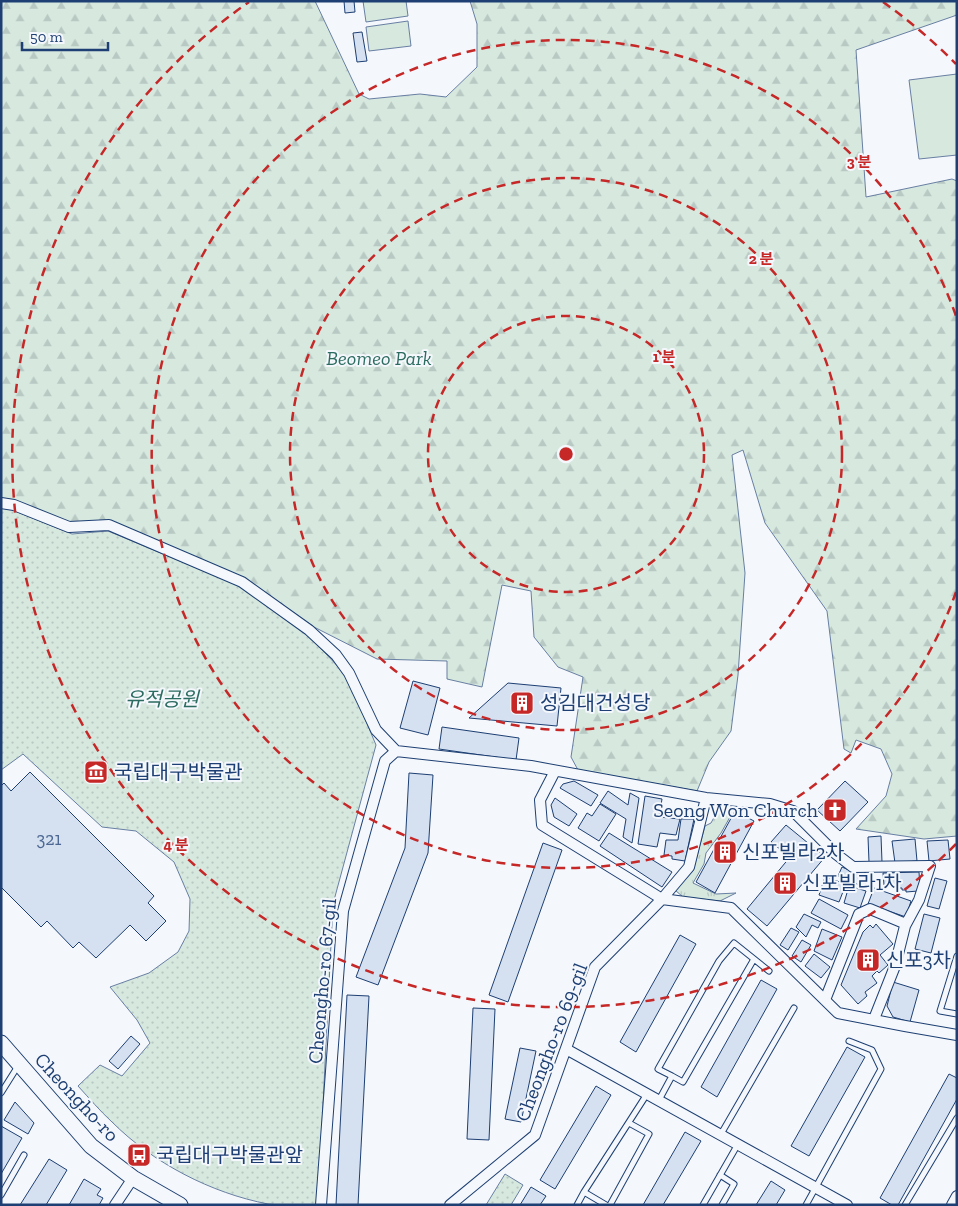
<svg xmlns="http://www.w3.org/2000/svg" width="958" height="1206" viewBox="0 0 958 1206" font-family="'Zilla Slab','Noto Sans KR',serif">
<style>
.grass{fill:url(#grass-tufts);stroke:#687fa3}
.forest{fill:url(#forest-firs);stroke:#687fa3}
.park{fill:url(#park-dots);stroke:#687fa3}
.garden{fill:#d7e8df;stroke:#687fa3}
.building{fill:#d5e0f0;stroke:#1d3f73}
.lines{fill:none;stroke-linecap:round;stroke-linejoin:round}
.lane-casing{stroke:#1d3f73;stroke-width:7}
.street-casing{stroke:#1d3f73;stroke-width:12}
.secondary-casing{stroke:#1d3f73;stroke-width:17}
.lane{stroke:#f4f7fb;stroke-width:5}
.street{stroke:#f4f7fb;stroke-width:10}
.secondary{stroke:#f4f7fb;stroke-width:15}
.ring{fill:none;stroke:#c62828;stroke-width:2.5;stroke-dasharray:9 6}
.labels{text-anchor:middle;stroke-width:4;stroke-linejoin:round;paint-order:stroke}
.number-label{font-size:18px;fill:#4b6792}
.park-label{font-size:20px;font-style:italic;fill:#2c6c60;stroke:#f4f7fb}
.poi-label{font-size:20px;fill:#1d3f73;stroke:#f4f7fb;text-anchor:start}
.street-label{font-size:20px;fill:#1d3f73;stroke:#f4f7fb}
.centre{fill:#c62828;stroke:#f4f7fb;stroke-width:2.5}
.ring-label{font-size:15px;text-anchor:middle;font-weight:bold;fill:#c62828;stroke:#f4f7fb;stroke-width:4;stroke-linejoin:round;paint-order:stroke}
</style>
<defs>
<pattern id="grass-tufts" width="24" height="20" patternUnits="userSpaceOnUse" patternTransform="scale(1.25)"><rect width="24" height="20" fill="#d7e8df"/><path d="M3 7l-1-3M5 7V3M7 7l1-3M15 17l-1-3M17 17v-4M19 17l1-3" fill="none" stroke="#b8c8c3"/></pattern>
<pattern id="forest-firs" width="22" height="20" patternUnits="userSpaceOnUse" patternTransform="scale(1.25)"><rect width="22" height="20" fill="#d7e8df"/><path d="M5 1l3.5 6h-7zM16 11l3.5 6h-7z" fill="#b8c8c3"/></pattern>
<pattern id="park-dots" width="8" height="8" patternUnits="userSpaceOnUse" patternTransform="scale(1.25)"><rect width="8" height="8" fill="#d7e8df"/><path d="M2 2h.1M6 6h.1" fill="none" stroke="#b8c8c3" stroke-width="1.8" stroke-linecap="round"/></pattern>
</defs>
<rect width="100%" height="100%" fill="#f4f7fb"/>
<!-- grass -->
<path class="grass" d="M 718,810 L 731,811 L 730,817 L 721,833 L 706,853 L 704,864 L 693,883 L 716,894 L 736,893 L 720,901 L 683,897 L 675,890 L 693,871 L 705,826 L 711,823 Z"/>
<!-- forest -->
<path class="forest" d="M 1,1 L 315,1 L 359,94 L 369,99 L 420,94 L 446,97 L 477,67 L 477,24 L 470,1 L 957,1 L 957,15 L 856,50 L 866,197 L 952,179 L 957,181 L 957,836 L 924,839 L 856,829 L 886,796 L 892,774 L 881,749 L 856,740 L 851,753 L 844,749 L 827,611 L 765,523 L 743,450 L 732,455 L 745,573 L 738,675 L 731,731 L 709,762 L 697,791 L 578,770 L 571,757 L 583,677 L 558,667 L 534,637 L 531,591 L 502,585 L 482,687 L 447,679 L 447,661 L 377,659 L 314,627 L 243,577 L 110,523 L 75,526 L 14,500 L 1,498 Z"/>
<!-- park -->
<path class="park" d="M 1,508 L 10,509 L 72,534 L 108,531 L 240,586 L 306,633 L 347,676 L 376,745 L 333,904 L 318,1205 C 302,1205 284,1206 268,1204 C 211,1193 153,1163 112,1122 C 100,1111 89,1098 78,1086 L 100,1065 L 122,1076 L 150,1043 L 137,1020 L 110,987 L 149,973 L 178,952 L 189,931 L 190,899 L 174,862 L 136,831 L 102,827 L 23,754 L 1,770 Z
M 505,1174 L 523,1185 L 511,1205 L 486,1205 Z"/>
<!-- garden -->
<path class="garden" d="M 363,1 L 406,1 L 408,16 L 366,22 Z
M 408,21 L 411,46 L 369,51 L 366,27 Z
M 957,74 L 957,155 L 919,159 L 909,80 Z"/>
<!-- building -->
<path class="building" d="M 344,1 L 354,1 L 355,12 L 345,13 Z
M 362,32 L 367,61 L 357,62 L 353,33 Z
M 413,681 L 440,688 L 428,735 L 400,728 Z
M 508,683 L 561,688 L 557,726 L 469,718 Z
M 442,727 L 519,738 L 516,760 L 439,749 Z
M 30,772 L 154,896 L 148,903 L 166,921 L 146,941 L 130,925 L 96,958 L 79,942 L 73,948 L 47,921 L 41,927 L 1,887 L 1,786 L 4,783 L 11,791 Z
M 409,773 L 433,775 L 428,853 L 378,985 L 356,977 L 405,848 Z
M 574,781 L 598,795 L 591,806 L 560,788 L 563,784 Z
M 845,781 L 868,802 L 840,831 L 817,810 Z
M 608,791 L 628,805 L 630,793 L 639,798 L 632,843 L 623,837 L 626,819 L 600,803 Z
M 645,796 L 662,799 L 659,817 L 680,819 L 676,835 L 660,833 L 657,847 L 638,844 Z
M 555,798 L 577,814 L 569,826 L 554,817 L 551,805 Z
M 600,804 L 616,814 L 599,841 L 578,828 L 587,813 L 592,816 Z
M 735,811 L 754,821 L 715,893 L 696,882 Z
M 681,819 L 694,819 L 685,861 L 672,859 L 672,856 L 664,855 L 666,840 L 678,840 Z
M 786,825 L 825,857 L 767,926 L 747,909 L 790,857 L 771,842 Z
M 609,833 L 672,872 L 662,887 L 600,846 Z
M 881,836 L 882,862 L 869,862 L 868,837 Z
M 915,839 L 917,861 L 895,863 L 892,841 Z
M 948,840 L 950,859 L 929,861 L 927,841 Z
M 543,843 L 562,850 L 508,1002 L 489,995 Z
M 842,867 L 851,871 L 865,871 L 865,877 L 868,878 L 864,887 L 838,876 Z
M 919,872 L 920,888 L 918,891 L 906,892 L 906,890 L 902,890 L 902,888 L 894,888 L 894,885 L 884,885 L 883,873 Z
M 825,877 L 846,884 L 839,902 L 819,895 Z
M 935,878 L 947,881 L 939,909 L 927,906 Z
M 849,886 L 866,891 L 860,908 L 844,903 Z
M 874,888 L 911,901 L 906,917 L 868,904 Z
M 819,899 L 848,915 L 841,929 L 811,913 Z
M 804,914 L 821,922 L 818,928 L 812,925 L 806,937 L 796,927 Z
M 924,914 L 940,918 L 931,953 L 915,949 Z
M 876,924 L 893,944 L 880,955 L 888,965 L 879,973 L 877,971 L 872,976 L 877,983 L 865,992 L 867,996 L 858,1004 L 841,985 L 863,932 L 870,925 L 873,928 Z
M 791,928 L 799,932 L 788,950 L 780,945 Z
M 822,929 L 842,937 L 832,960 L 814,951 Z
M 680,935 L 696,944 L 636,1052 L 620,1042 Z
M 802,940 L 811,945 L 801,962 L 792,956 Z
M 814,954 L 830,967 L 821,978 L 805,966 Z
M 761,980 L 777,989 L 717,1097 L 701,1087 Z
M 893,982 L 919,990 L 910,1022 L 893,1017 L 887,1006 Z
M 347,995 L 369,996 L 358,1205 L 336,1205 Z
M 473,1008 L 495,1009 L 489,1140 L 467,1139 Z
M 131,1036 L 140,1044 L 118,1069 L 109,1061 Z
M 847,1047 L 865,1057 L 809,1156 L 791,1146 Z
M 520,1048 L 536,1051 L 521,1122 L 505,1119 Z
M 949,1074 L 957,1078 L 957,1099 L 898,1205 L 892,1205 L 880,1198 Z
M 596,1086 L 611,1095 L 555,1189 L 540,1180 Z
M 15,1102 L 34,1123 L 28,1134 L 4,1120 Z
M 1,1126 L 22,1138 L 1,1174 Z
M 685,1132 L 701,1141 L 663,1205 L 643,1205 Z
M 49,1159 L 67,1170 L 46,1205 L 20,1205 Z
M 84,1179 L 101,1189 L 97,1195 L 103,1198 L 99,1205 L 69,1205 Z
M 771,1181 L 785,1190 L 776,1205 L 756,1205 Z
M 531,1187 L 546,1196 L 540,1205 L 520,1205 Z"/>
<g class="lines">
<!-- lane casing -->
<g class="lane-casing">
<path id="lane" d="M 957,956 L 940,1011 L 957,1014
M 672,1076 L 683,1082 L 754,959
M 1,1093 L 18,1066
M 659,1100 L 672,1076 L 658,1069 L 719,961 L 734,943 L 769,971
M 721,1134 L 794,1008
M 720,1175 L 734,1184 L 722,1205
M 1,1195 L 24,1155
M 577,1205 L 584,1192
M 606,1205 L 584,1192 L 647,1094
M 610,1205 L 649,1134 L 629,1123
M 703,1205 L 738,1144
M 806,1205 L 881,1069 L 872,1050 L 849,1041
M 905,1205 L 957,1118"/>
</g>
<!-- street casing -->
<g class="street-casing">
<path id="street" d="M 1,503 L 14,505 L 69,527 L 109,525 L 242,582 L 309,630 L 336,655 L 349,673 L 376,730 L 396,751
M 555,771 L 540,800 L 542,825 L 662,899 L 731,908 L 838,1013 L 905,1026 L 957,1035
M 825,1000 L 859,914 L 870,909 L 906,924
M 566,1049 L 847,1205
M 115,1205 L 133,1178
M 321,1205 L 343,911 L 385,761 L 396,751 L 531,766 L 706,798 L 770,804 L 793,811 L 836,854 L 853,867 L 930,866 L 919,900 L 905,926 L 895,966 L 874,1019
M 450,1205 L 535,1135 L 595,967 L 662,899 L 689,867 L 706,798
M 952,1205 L 957,1196"/>
</g>
<!-- secondary casing -->
<g class="secondary-casing">
<path id="secondary" d="M 1,1043 L 91,1146 L 133,1178 L 180,1205"/>
</g>
<!-- lane -->
<use href="#lane" class="lane"/>
<!-- street -->
<use href="#street" class="street"/>
<!-- secondary -->
<use href="#secondary" class="secondary"/>
</g>
<!-- distance rings -->
<g class="ring">
<circle cx="566" cy="454" r="138"/>
<circle cx="566" cy="454" r="276"/>
<path d="M956 592A414 414 0 1 1 956 316"/>
<path d="M956 844A552 552 0 1 1 249 2M883 2A552 552 0 0 1 956 64"/>
</g>
<!-- icons -->
<defs>
<g id="building-square" transform="scale(1.25)"><rect x="-9" y="-9" width="18" height="18" rx="4" fill="#c62828" stroke="#f4f7fb"/><path d="M-4-6H4V6H1V3H-1V6H-4ZM-2.5-4.3h1.7v1.8h-1.7ZM.8-4.3h1.7v1.8H.8ZM-2.5-1h1.7V.8h-1.7ZM.8-1h1.7V.8H.8Z" fill="#fff"/></g>
<g id="museum-square" transform="scale(1.25)"><rect x="-9" y="-9" width="18" height="18" rx="4" fill="#c62828" stroke="#f4f7fb"/><path d="M0-6L6-3V-2H-6V-3ZM-5-1h2V3h-2ZM-1-1h2V3h-2ZM3-1h2V3H3ZM-6 4H6V6H-6Z" fill="#fff"/></g>
<g id="church-square" transform="scale(1.25)"><rect x="-9" y="-9" width="18" height="18" rx="4" fill="#c62828" stroke="#f4f7fb"/><path d="M-1.2-6h2.4v3.5h3.3v2.4h-3.3V6h-2.4V-.1h-3.3v-2.4h3.3Z" fill="#fff"/></g>
<g id="bus-square" transform="scale(1.25)"><rect x="-9" y="-9" width="18" height="18" rx="4" fill="#c62828" stroke="#f4f7fb"/><path d="M-5-6H5V4H4V6H2V4H-2V6H-4V4H-5ZM-3.5-4V0h7V-4ZM-3.5 1.2v1.5H-2V1.2ZM2 1.2v1.5H3.5V1.2Z" fill="#fff"/></g>
</defs>
<g fill-rule="evenodd">
<use href="#building-square" x="522" y="703"/>
<use href="#museum-square" x="96" y="772"/>
<use href="#church-square" x="835" y="810"/>
<use href="#building-square" x="725" y="852"/>
<use href="#building-square" x="785" y="883"/>
<use href="#building-square" x="868" y="960"/>
<use href="#bus-square" x="139" y="1155"/>
</g>
<g class="labels">
<!-- number labels -->
<g class="number-label">
<text x="49" y="845">321</text>
</g>
<!-- park labels -->
<g class="park-label">
<text x="379" y="365">Beomeo Park</text>
<text x="162" y="706">유적공원</text>
</g>
<!-- poi labels -->
<g class="poi-label">
<text x="540" y="710">성김대건성당</text>
<text x="114" y="779">국립대구박물관</text>
<text x="818" y="817" text-anchor="end">Seong Won Church</text>
<text x="742" y="859">신포빌라2차</text>
<text x="802" y="890">신포빌라1차</text>
<text x="886" y="967">신포3차</text>
<text x="156" y="1162">국립대구박물관앞</text>
</g>
<!-- street labels -->
<g class="street-label">
<text transform="translate(322 981) rotate(-85)" y="7">Cheongho-ro 67-gil</text>
<text transform="translate(551 1042) rotate(-69)" y="7">Cheongho-ro 69-gil</text>
<text transform="translate(77 1097) rotate(47)" y="7">Cheongho-ro</text>
</g>
</g>
<circle cx="566" cy="454" r="8" class="centre"/>
<g class="ring-label">
<text x="859" y="167">3 분</text>
<text x="761" y="264">2 분</text>
<text x="664" y="362">1 분</text>
<text x="176" y="850">4 분</text>
</g>
<!-- border -->
<rect width="958" height="1206" fill="none" stroke="#1d3f73" stroke-width="5"/>
<!-- scale -->
<path d="M22 42v8h86v-8" fill="none" stroke="#1d3f73" stroke-width="2.5"/>
<text x="30" y="42" font-size="15" fill="#1d3f73" stroke="#f4f7fb" stroke-width="4" paint-order="stroke">50 m</text>
</svg>
